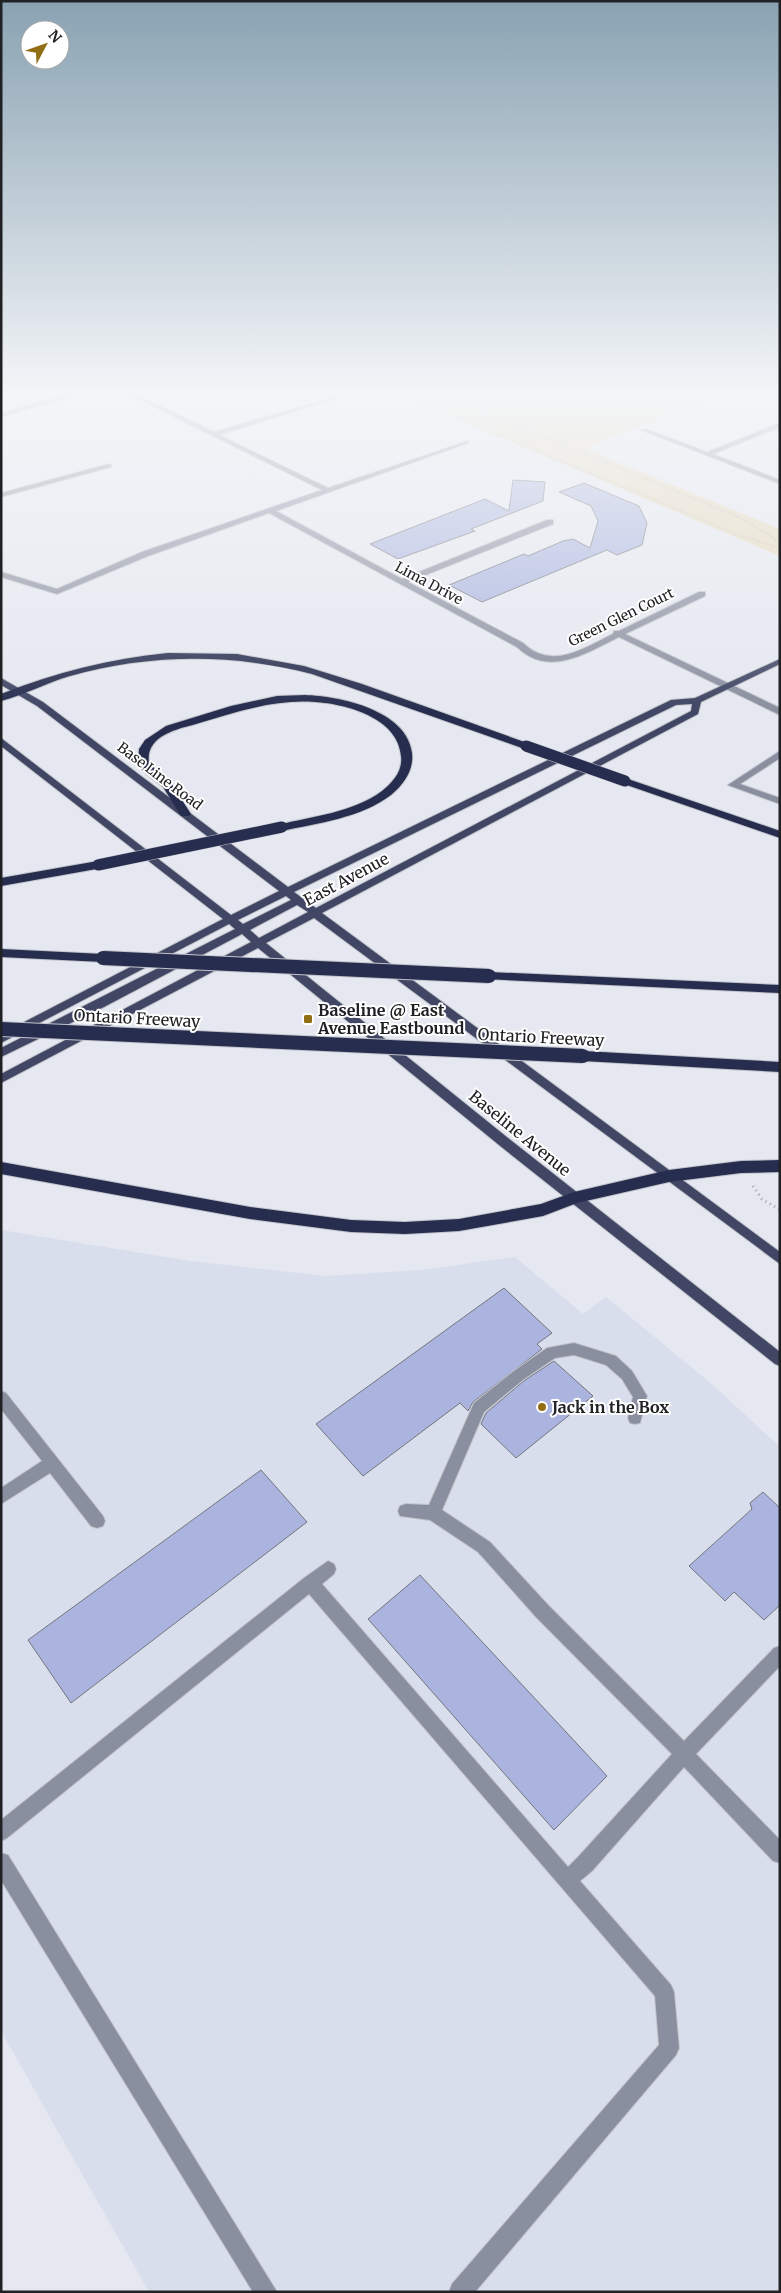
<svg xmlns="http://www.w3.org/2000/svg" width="781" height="2293" viewBox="0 0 781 2293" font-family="Merriweather,serif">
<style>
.built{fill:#d9deed}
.green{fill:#e8d9ba}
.building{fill:#aab4de;stroke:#74767d}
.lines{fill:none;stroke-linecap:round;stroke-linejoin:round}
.minor-casing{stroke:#c2c4cb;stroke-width:2}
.major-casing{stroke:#c2c4cb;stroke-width:2}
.highway-casing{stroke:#c2c4cb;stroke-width:2}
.path-far1{stroke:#a1a3aa;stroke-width:2;stroke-dasharray:0.5 2;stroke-linecap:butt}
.path{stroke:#a1a3aa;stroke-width:3;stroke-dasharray:1 4;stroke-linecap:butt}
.minor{fill:#8a8fa0;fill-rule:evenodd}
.major{fill:#404664;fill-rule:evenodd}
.highway{fill:#272d4e;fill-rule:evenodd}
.highway-bridge-far1-casing{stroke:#c2c4cb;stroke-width:12;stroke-linecap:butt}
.highway-bridge-casing{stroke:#c2c4cb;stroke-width:16;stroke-linecap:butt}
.highway-bridge-far1{stroke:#272d4e;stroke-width:11}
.highway-bridge{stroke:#272d4e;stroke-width:14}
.poi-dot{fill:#926e15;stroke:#fff;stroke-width:2}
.labels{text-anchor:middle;stroke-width:4;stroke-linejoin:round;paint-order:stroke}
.far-street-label{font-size:14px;fill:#202124;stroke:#fff}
.street-label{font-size:16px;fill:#202124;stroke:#fff}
.poi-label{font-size:16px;font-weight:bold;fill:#202124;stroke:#fff;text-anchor:start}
</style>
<rect width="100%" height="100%" fill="#e5e8f0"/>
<!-- built -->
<path class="built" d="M 1,1230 L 190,1261 L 325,1276 L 421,1270 L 515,1257 L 583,1314 L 606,1297 L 713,1385 L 780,1447 L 780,2292 L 149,2292 L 1,2031 Z"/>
<!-- green -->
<path class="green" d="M 388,390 L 733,390 L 592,445 L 588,450 L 780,529 L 780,556 Z"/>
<!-- building -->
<path class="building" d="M 513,480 L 545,482 L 543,501 L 471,529 L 475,531 L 398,559 L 370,544 L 485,499 L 509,511 Z
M 584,483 L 639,506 L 647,523 L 642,545 L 617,555 L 607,550 L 482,602 L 449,585 L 524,554 L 528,556 L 563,541 L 573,539 L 590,548 L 598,521 L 591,506 L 559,492 Z
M 504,1288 L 552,1333 L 537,1344 L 542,1349 L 473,1402 L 468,1411 L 460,1403 L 363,1476 L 316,1424 Z
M 554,1361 L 593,1396 L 516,1458 L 481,1424 L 486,1413 L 525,1380 Z
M 261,1470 L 307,1522 L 71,1703 L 28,1640 Z
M 763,1492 L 780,1508 L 780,1605 L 764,1620 L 734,1592 L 725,1601 L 689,1566 L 752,1509 L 750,1503 Z
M 420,1575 L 607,1776 L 554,1830 L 368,1619 Z"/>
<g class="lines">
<!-- minor casing -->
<g class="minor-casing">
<path id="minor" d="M 84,390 L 93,390 L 1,417 L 1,413 Z
M 120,390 L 127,390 L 214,432 L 350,392 L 350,394 L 219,435 L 328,488 L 468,441 L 468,443 L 276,511 L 402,579 L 547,520 L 553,520 L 553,524 L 408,582 L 523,643 C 552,671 584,648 613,634 L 614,631 L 619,631 L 699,592 L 705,592 L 705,596 L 625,634 L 780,708 L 780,715 L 619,637 C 586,653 549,678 517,647 L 269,513 L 148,556 L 57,594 L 1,577 L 1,572 L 57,589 L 142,552 L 322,490 Z
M 780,423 L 780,427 L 713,454 L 780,480 L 780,484 L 641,430 L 646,429 L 707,452 Z
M 109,464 L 112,466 L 111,467 L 1,497 L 1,493 Z
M 780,751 L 780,758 L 740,784 L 780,798 L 780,804 L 728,785 Z
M 574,1343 L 616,1356 L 632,1371 L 647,1396 L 640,1423 L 635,1424 L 630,1423 L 628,1418 L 633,1397 L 622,1379 L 606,1365 L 574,1355 L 555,1358 L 524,1379 L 484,1412 L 442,1510 L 490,1542 L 548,1605 L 684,1741 L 774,1648 L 780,1646 L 780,1666 L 696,1754 L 780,1840 L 780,1863 L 773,1861 L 684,1767 L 592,1871 L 580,1881 L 671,1985 L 674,1992 L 679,2048 L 676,2055 L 475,2292 L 449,2292 L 452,2284 L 659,2045 L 655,1996 L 309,1594 L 7,1838 L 1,1841 L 1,1820 L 304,1578 L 328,1561 L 334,1564 L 336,1569 L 334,1574 L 322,1584 L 568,1867 L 578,1857 L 672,1754 L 536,1617 L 478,1552 L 430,1520 L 400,1516 L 398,1511 L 400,1506 L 406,1504 L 429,1505 L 474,1403 L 514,1371 L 547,1348 Z
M 1,1391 L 6,1393 L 103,1516 L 105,1521 L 103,1526 L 97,1528 L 91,1526 L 50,1473 L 1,1504 L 1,1488 L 42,1461 L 1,1409 Z
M 1,1853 L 8,1855 L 277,2292 L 253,2292 L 1,1880 Z"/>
</g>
<!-- major casing -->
<g class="major-casing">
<path id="major" d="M 780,659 L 780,664 L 701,702 L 698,714 L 322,913 L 780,1252 L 780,1264 L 314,918 L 266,943 L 508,1138 L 780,1352 L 780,1366 L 775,1364 L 499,1145 L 258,948 L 1,1083 L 1,1074 L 251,942 L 242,934 L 104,1007 L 1,1057 L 1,1048 L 235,929 L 229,924 L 1,1043 L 1,1034 L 223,919 L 1,746 L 1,738 L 231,915 L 279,891 L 37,706 L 1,685 L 1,678 L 43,702 L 288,887 L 671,700 L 695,698 ZM 692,704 L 691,711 L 316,908 L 294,892 L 676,705 ZM 286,896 L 291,900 L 243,924 L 238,920 ZM 297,905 L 308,912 L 259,938 L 250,930 Z"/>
</g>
<!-- highway casing -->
<g class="highway-casing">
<path id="highway" d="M 168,653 L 237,654 L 304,666 L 362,684 L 530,744 L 531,746 L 530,748 L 522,748 L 312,674 C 233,653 148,654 70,676 C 46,683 24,695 1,701 L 1,694 C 56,672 110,659 168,653 Z
M 305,695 C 339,696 407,710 412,753 C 414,770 404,784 391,795 C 361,818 318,823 282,831 L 278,829 L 276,827 L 278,825 C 313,816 352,813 382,791 C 393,782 403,771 401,756 C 398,718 347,704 315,702 C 274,699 236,712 196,724 C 177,729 145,736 149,763 L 171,783 L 191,814 L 189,816 L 181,816 L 163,787 L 145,773 L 138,763 L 139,749 L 145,740 L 166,726 L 231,706 L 277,696 Z
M 625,778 L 780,831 L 780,838 L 621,783 L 619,781 Z
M 98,861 L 104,865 L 102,868 L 1,886 L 1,878 Z
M 1,949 L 103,954 L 110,958 L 103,962 L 1,957 Z
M 489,972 L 780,985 L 780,993 L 484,979 L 482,976 L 484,973 Z
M 583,1051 L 780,1062 L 780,1072 L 583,1061 L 578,1059 L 576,1056 L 578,1053 Z
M 780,1160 L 780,1172 L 741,1173 L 669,1182 L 577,1203 L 543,1216 L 459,1231 L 405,1234 L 351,1232 L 250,1219 L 1,1174 L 1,1162 L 250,1207 L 351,1220 L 405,1222 L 459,1219 L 541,1204 L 574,1192 L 669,1170 L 741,1161 Z"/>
</g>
<!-- path-far1 -->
<path class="path-far1" d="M 392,390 L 736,534 L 780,548
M 429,390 L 739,517 L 780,542"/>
<!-- path -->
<path class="path" d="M 753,1186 L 762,1199 L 780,1210"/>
<!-- minor -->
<use href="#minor" class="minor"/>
<!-- major -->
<use href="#major" class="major"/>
<!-- highway -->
<use href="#highway" class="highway"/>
<!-- highway-bridge-far1 casing -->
<g class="highway-bridge-far1-casing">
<path id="highway-bridge-far1" d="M 526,746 L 625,781
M 98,865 L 282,827"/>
</g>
<!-- highway-bridge casing -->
<g class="highway-bridge-casing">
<path id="highway-bridge" d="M 103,958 L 489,976
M 1,1029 L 583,1056"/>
</g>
<!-- highway-bridge-far1 -->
<use href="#highway-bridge-far1" class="highway-bridge-far1"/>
<!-- highway-bridge -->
<use href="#highway-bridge" class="highway-bridge"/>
</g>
<!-- sky -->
<linearGradient id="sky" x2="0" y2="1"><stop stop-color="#89a2b2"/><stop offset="0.55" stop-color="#f3f5f8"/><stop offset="1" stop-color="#f3f5f8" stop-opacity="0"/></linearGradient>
<rect width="781" height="711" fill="url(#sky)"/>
<!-- markers -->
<g class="poi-dot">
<rect x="303" y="1014" width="10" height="10" rx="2.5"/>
<circle cx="542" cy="1407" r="5"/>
</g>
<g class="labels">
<!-- far-street labels -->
<g class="far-street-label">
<text transform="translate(429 583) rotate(28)" y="5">Lima Drive</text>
<text transform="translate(621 617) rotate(-26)" y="5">Green Glen Court</text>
<text transform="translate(160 776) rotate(37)" y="5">Base Line Road</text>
</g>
<!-- street labels -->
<g class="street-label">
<text transform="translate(346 879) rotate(-28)" y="6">East Avenue</text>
<text transform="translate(137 1018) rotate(3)" y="6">Ontario Freeway</text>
<text transform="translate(541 1037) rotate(3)" y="6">Ontario Freeway</text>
<text transform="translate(520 1133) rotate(39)" y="6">Baseline Avenue</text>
</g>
<!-- poi labels -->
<g class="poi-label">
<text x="318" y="1016">Baseline @ East<tspan x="318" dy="18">Avenue Eastbound</tspan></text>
<text x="552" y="1413">Jack in the Box</text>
</g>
</g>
<!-- border -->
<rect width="781" height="2293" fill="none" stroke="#202124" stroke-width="5"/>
<!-- north arrow -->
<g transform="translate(45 45) rotate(49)"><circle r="24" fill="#ffffff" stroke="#a6a6a7"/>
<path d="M0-4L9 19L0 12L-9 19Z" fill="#926e15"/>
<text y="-8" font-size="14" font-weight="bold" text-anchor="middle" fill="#202124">N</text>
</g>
</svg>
